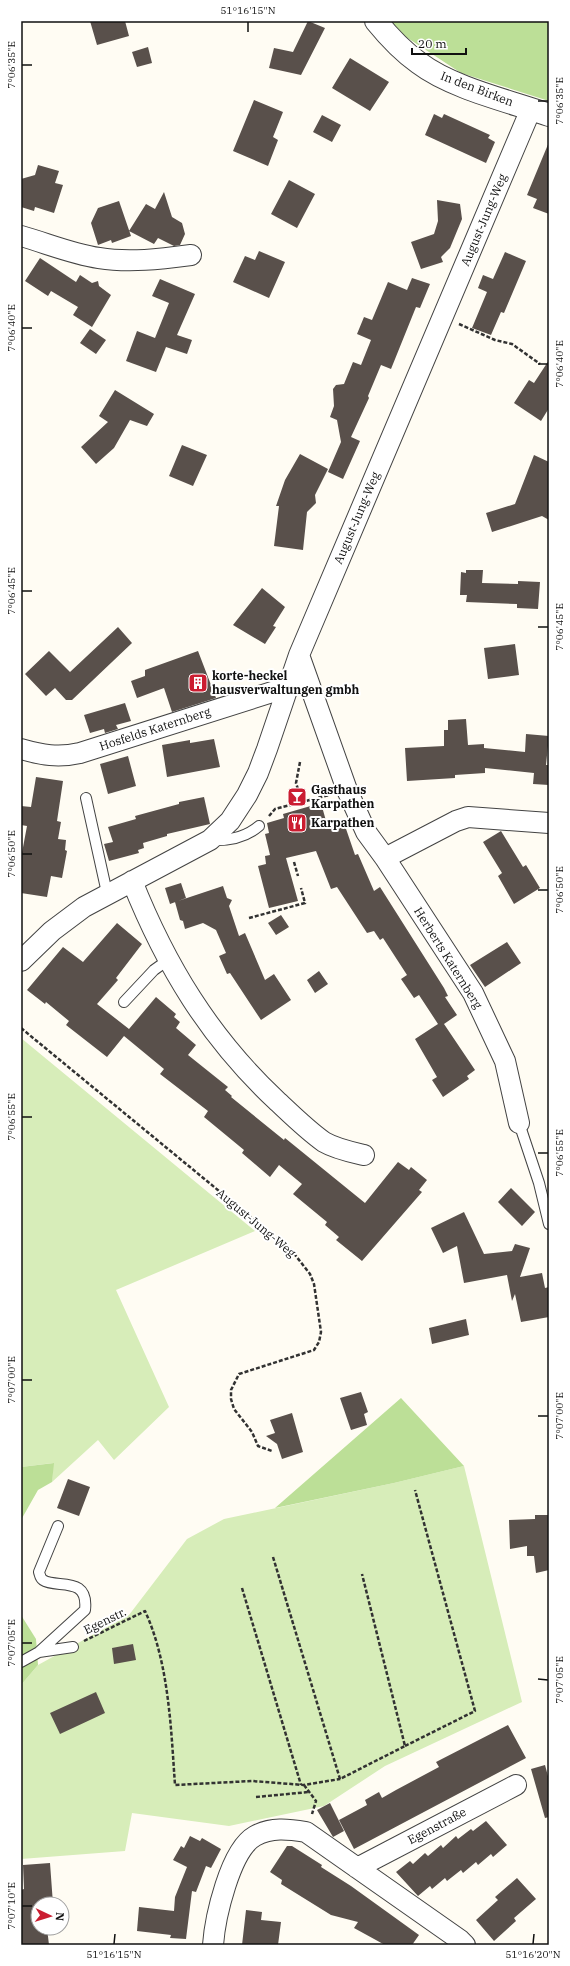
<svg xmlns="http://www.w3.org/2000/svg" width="570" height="1966" viewBox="0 0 570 1966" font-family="'IBM Plex Serif',serif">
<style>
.green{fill:#d7edb9}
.forest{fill:#bcdf97}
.building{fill:#59504b}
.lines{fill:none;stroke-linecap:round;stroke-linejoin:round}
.service-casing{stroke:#434343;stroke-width:12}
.minor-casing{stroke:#434343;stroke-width:22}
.tertiary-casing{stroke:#434343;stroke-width:24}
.path{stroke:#323232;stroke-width:2.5;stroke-dasharray:4 2;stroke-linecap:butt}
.service{stroke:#fff;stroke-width:10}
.minor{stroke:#fff;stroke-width:20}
.tertiary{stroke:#fff;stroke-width:22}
.ticks{fill:none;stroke:#101010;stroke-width:1.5}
.labels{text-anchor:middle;stroke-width:4;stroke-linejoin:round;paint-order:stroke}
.street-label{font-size:12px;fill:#101010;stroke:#fff}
.poi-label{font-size:12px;font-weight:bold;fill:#101010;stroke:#fff;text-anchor:start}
.neatline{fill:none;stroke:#101010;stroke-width:1.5}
.ticks-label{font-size:10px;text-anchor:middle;fill:#101010}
</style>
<rect width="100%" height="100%" fill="#fffcf3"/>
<!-- green -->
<path class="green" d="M 21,1038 L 255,1231 L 116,1290 L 169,1407 L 114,1460 L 98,1440 L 52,1482 L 53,1463 L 21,1467 Z
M 464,1466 L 522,1702 L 385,1766 L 324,1806 L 229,1826 L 132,1813 L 125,1851 L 21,1859 L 21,1685 L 38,1665 L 129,1615 L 187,1539 L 224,1519 L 394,1483 Z"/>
<!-- forest -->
<path class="forest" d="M 391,21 L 549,21 L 549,101 L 461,73 L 400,33 Z
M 401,1398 L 464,1466 L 394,1483 L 275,1508 Z
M 54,1463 L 52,1482 L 38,1490 L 21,1520 L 21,1467 Z
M 21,1615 L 36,1639 L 38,1665 L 21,1685 Z"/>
<!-- building -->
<path class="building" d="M 90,21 L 125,21 L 129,36 L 97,45 Z
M 308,21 L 325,28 L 301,75 L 269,68 L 274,48 L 293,52 Z
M 148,47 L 152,63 L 137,67 L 132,52 Z
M 350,58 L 389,82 L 370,111 L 332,88 Z
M 254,100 L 283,112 L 273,137 L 278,140 L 268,166 L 233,151 Z
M 434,114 L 442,118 L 444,114 L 490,135 L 488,138 L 495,142 L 486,163 L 425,135 Z
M 322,115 L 341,125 L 332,142 L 313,132 Z
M 549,142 L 549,214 L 533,208 L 537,199 L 527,195 Z
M 38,165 L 59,171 L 55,183 L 63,185 L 54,213 L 35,207 L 34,211 L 21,207 L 21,179 L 35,175 Z
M 289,180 L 315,194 L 297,228 L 271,214 Z
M 164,192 L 172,217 L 182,223 L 185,234 L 180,245 L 174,246 L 158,238 L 154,244 L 129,231 L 146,204 L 155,209 Z
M 437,200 L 460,204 L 462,219 L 450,248 L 441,257 L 443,262 L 421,269 L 411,242 L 434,234 L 438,221 Z
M 119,201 L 131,236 L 112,243 L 111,240 L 98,245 L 91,223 L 98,208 Z
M 259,251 L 285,262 L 269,298 L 233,282 L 245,256 L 255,260 Z
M 505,252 L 526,261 L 504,313 L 501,312 L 491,335 L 472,328 L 487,292 L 478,288 L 483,275 L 493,279 Z
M 40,258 L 76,282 L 80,275 L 92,283 L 98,281 L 99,286 L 111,295 L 92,327 L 73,315 L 78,307 L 51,291 L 48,296 L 25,281 Z
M 412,278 L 430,284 L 420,308 L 416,307 L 391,369 L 381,365 L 368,396 L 369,398 L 351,437 L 360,441 L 343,479 L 328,472 L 341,442 L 337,420 L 330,417 L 334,406 L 333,389 L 336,385 L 344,384 L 353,362 L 361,365 L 371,340 L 357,334 L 364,317 L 372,320 L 388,282 L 407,290 Z
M 160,279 L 195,294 L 177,335 L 192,340 L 187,354 L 166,347 L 156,372 L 126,361 L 137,331 L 155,338 L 169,303 L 152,296 Z
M 90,329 L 106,340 L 96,354 L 80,343 Z
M 549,360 L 549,408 L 541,421 L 514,403 L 529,380 L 534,383 Z
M 115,390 L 154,414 L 147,426 L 130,420 L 114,448 L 96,464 L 81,447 L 108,422 L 99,416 Z
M 182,445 L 207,455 L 193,486 L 169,476 Z
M 300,454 L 328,469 L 315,495 L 316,503 L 307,512 L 303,550 L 274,546 L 279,506 L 276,506 L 285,480 Z
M 534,455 L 549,462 L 549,520 L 542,516 L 492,532 L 486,513 L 515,504 Z
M 466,570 L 483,570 L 482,583 L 518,584 L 518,581 L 540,582 L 538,609 L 517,608 L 517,604 L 466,602 L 467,595 L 460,595 L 461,572 L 466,573 Z
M 262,588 L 285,607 L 273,626 L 276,627 L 265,644 L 233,625 Z
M 118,627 L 132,643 L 72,700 L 66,700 L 55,688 L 46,696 L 25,674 L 49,651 L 70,672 Z
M 515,644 L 519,675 L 488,679 L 484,648 Z
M 198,651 L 216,698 L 172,712 L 164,688 L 137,698 L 131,681 L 145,676 L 145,670 Z
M 125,703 L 131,721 L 116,725 L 118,729 L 105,733 L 104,729 L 90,733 L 84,715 Z
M 466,719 L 468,745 L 484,744 L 484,748 L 525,752 L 526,734 L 549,736 L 546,765 L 549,765 L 549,785 L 533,784 L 534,773 L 485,768 L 485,773 L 455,775 L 455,778 L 407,781 L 405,748 L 444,746 L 444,730 L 448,730 L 448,720 Z
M 214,739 L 220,767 L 167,777 L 162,745 L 190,740 L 190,743 Z
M 128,756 L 136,786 L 108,794 L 100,764 Z
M 36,777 L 63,781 L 57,821 L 61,822 L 58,839 L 66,840 L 65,850 L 67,851 L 62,878 L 51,876 L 47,897 L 21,893 L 21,858 L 27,826 L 21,825 L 21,806 L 31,807 Z
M 204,797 L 210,824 L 167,834 L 167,836 L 143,843 L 144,848 L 138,850 L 139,853 L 109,861 L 104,844 L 113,842 L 108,827 L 136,819 L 135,816 L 179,804 L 179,802 Z
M 321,803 L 328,828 L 344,823 L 355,855 L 358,854 L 374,891 L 380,887 L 444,988 L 448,996 L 445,997 L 457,1015 L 444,1024 L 475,1070 L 467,1076 L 469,1079 L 443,1097 L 432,1080 L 437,1077 L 415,1039 L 438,1024 L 419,995 L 414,998 L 401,979 L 407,975 L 383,938 L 380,940 L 374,931 L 367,933 L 337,887 L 331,889 L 316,851 L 286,858 L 298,901 L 269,908 L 258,866 L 266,864 L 265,856 L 270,855 L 265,834 L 269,833 L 267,823 L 284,818 L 283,814 Z
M 501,831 L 523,867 L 526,865 L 540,888 L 514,904 L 498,876 L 502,873 L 483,842 Z
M 181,883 L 186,898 L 170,904 L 165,888 Z
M 223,886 L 227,898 L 232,900 L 229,906 L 239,936 L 245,933 L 265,980 L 274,974 L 291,1000 L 261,1020 L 230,973 L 227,974 L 219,956 L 226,953 L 216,930 L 203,923 L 185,929 L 183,921 L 180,920 L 175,902 Z
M 281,915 L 289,927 L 276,935 L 268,923 Z
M 117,923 L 142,944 L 116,978 L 118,980 L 97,1004 L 129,1029 L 156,997 L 176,1014 L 174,1017 L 180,1022 L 176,1028 L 196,1045 L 188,1055 L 228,1087 L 225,1090 L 232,1096 L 231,1097 L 284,1140 L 285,1138 L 365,1203 L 398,1162 L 409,1170 L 411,1167 L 427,1180 L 419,1190 L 422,1192 L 362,1261 L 336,1240 L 339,1237 L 325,1225 L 327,1222 L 293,1194 L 302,1184 L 279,1165 L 270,1177 L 242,1153 L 244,1150 L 204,1117 L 208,1111 L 160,1074 L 164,1069 L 124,1036 L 107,1057 L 66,1025 L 69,1021 L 46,1002 L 45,1004 L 27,990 L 63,947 L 83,962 Z
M 507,942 L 521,963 L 485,987 L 470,965 Z
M 319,971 L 328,984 L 315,993 L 307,980 Z
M 511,1188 L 535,1212 L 522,1226 L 498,1202 Z
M 464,1212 L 484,1254 L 512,1251 L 515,1244 L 530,1248 L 520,1277 L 542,1273 L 545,1288 L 549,1287 L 549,1317 L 521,1322 L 515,1294 L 512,1301 L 507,1275 L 464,1283 L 457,1246 L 443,1253 L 431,1228 Z
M 466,1319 L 469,1335 L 432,1344 L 429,1328 Z
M 361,1392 L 368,1412 L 364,1414 L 367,1425 L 351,1430 L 340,1398 Z
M 292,1413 L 303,1452 L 282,1459 L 277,1444 L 266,1436 L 275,1433 L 270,1420 Z
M 68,1479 L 90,1487 L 79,1516 L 57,1508 Z
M 535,1515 L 549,1515 L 549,1570 L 536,1573 L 534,1556 L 527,1556 L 527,1546 L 510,1549 L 509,1520 L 535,1519 Z
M 133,1644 L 136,1660 L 114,1664 L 112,1648 Z
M 96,1692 L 105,1713 L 60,1734 L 50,1713 Z
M 508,1725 L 526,1758 L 354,1849 L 339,1820 L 367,1805 L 365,1800 L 379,1792 L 382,1798 L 396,1790 L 439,1767 L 436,1762 Z
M 545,1765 L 549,1780 L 549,1817 L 545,1818 L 531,1769 Z
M 330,1803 L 344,1831 L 333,1837 L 317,1810 Z
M 486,1821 L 507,1845 L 493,1857 L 491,1854 L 478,1865 L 476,1862 L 463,1873 L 461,1870 L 447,1881 L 445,1878 L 432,1889 L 430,1886 L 418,1896 L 396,1872 L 410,1861 L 413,1864 L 425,1853 L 428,1856 L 441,1845 L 443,1848 L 456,1836 L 458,1839 L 471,1829 L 473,1831 Z
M 190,1836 L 200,1841 L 202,1838 L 221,1849 L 211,1868 L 206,1866 L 196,1892 L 192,1891 L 186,1939 L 170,1938 L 171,1935 L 137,1931 L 139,1907 L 174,1911 L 175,1897 L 187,1867 L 173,1860 L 181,1846 L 184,1848 Z
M 287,1846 L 292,1846 L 322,1865 L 321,1867 L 351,1886 L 419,1935 L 412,1945 L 385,1945 L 354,1928 L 358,1922 L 331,1915 L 281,1884 L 282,1880 L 270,1872 Z
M 50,1863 L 53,1904 L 38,1904 L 38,1928 L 47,1928 L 49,1945 L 22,1945 L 21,1890 L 24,1889 L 23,1865 Z
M 517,1878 L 536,1899 L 514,1918 L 516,1921 L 494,1941 L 476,1920 L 498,1900 L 495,1897 Z
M 246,1910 L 262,1912 L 261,1920 L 281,1922 L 278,1945 L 242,1945 Z"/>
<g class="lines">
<!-- service casing -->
<g class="service-casing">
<path id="service" d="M 86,798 L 107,893
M 210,840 C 229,841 245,838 259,826
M 124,1002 L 154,970 L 168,960
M 519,1123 L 539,1183 L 549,1224
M 39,1652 L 85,1610 C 89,1575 56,1589 43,1580 C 40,1578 40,1575 39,1572 L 58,1526
M 21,1662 L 39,1652 L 73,1647"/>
</g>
<!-- minor casing -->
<g class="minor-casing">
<path id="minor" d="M 21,236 C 46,243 72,254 99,258 C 129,263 161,259 191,255
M 299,655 L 347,790 L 366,832 L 385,858 L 473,993 L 505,1061 L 519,1123
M 21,749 C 42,755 58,758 80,753 L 288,687
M 385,858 L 456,821 L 468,817 L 549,823
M 132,881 C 166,966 209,1037 276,1100 C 291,1114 307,1130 324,1142 C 336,1149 351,1152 364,1155
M 21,961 L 52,931 L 84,907 L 210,840 L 230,821 L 247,795 L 258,773 L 267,749 L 299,655 L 531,109
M 357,1868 L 516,1785
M 213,1945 C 215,1918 230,1850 255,1836 C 271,1827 288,1829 306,1832 L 460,1940 L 465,1945"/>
</g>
<!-- tertiary casing -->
<g class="tertiary-casing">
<path id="tertiary" d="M 376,21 C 389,37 402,51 419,63 C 452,88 509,101 549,115"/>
</g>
<!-- path -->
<path class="path" d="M 459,324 L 495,340 L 512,344 L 540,364
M 300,762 L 296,783 L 302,802
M 269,816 L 275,809 L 329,795
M 294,862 L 298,876
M 249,918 L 305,903 L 301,888
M 21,1028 L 292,1251 L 310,1274 L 314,1284 L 321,1332 L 319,1342 L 314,1350 L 239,1374 L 231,1390 L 231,1399 L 234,1409 L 252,1432 L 258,1446 L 272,1451
M 273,1557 L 340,1779 L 405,1746 L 362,1574
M 242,1588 L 301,1785
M 84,1641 L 145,1611 C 169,1663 171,1729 175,1785 L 252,1781 L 304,1785 L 340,1779
M 405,1746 L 475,1711 L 415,1490
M 304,1785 L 316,1801 L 312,1814
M 256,1797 L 309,1792"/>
<!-- service -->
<use href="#service" class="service"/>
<!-- minor -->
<use href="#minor" class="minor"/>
<!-- tertiary -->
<use href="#tertiary" class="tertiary"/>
</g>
<!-- ticks -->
<path class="ticks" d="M 248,32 L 248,22M 22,65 L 32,65M 538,101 L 548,101M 22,328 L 32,328M 538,364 L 548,364M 22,591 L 32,591M 538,627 L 548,627M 22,854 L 32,854M 538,890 L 548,890M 22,1117 L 32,1117M 538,1153 L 548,1153M 22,1380 L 32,1380M 538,1416 L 548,1416M 22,1643 L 32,1643M 538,1679 L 548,1680M 22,1906 L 32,1906M 114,1944 L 115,1934M 533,1944 L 534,1934"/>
<!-- icons -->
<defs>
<g id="building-square" transform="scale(1)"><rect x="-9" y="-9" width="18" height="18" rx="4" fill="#cb1d31" stroke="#fff"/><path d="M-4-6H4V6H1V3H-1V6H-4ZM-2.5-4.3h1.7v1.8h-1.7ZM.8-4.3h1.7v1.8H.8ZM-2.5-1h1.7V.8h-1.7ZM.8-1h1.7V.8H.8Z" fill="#fff"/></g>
<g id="bar-square" transform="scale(1)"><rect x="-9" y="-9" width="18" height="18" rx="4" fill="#cb1d31" stroke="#fff"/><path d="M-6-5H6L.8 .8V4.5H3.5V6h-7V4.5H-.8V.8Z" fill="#fff"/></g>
<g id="restaurant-square" transform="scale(1)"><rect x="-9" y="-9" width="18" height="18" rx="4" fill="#cb1d31" stroke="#fff"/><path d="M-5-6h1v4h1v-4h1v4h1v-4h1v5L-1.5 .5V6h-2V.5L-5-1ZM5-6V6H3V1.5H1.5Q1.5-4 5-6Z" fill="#fff"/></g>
</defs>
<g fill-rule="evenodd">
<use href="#building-square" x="198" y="683"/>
<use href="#bar-square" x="297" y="797"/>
<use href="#restaurant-square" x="297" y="823"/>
</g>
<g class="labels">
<!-- street labels -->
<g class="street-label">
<text transform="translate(477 89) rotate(21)" y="4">In den Birken</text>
<text transform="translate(484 220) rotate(-67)" y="4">August-Jung-Weg</text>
<text transform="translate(357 518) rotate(-67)" y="4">August-Jung-Weg</text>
<text transform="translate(155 729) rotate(-18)" y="4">Hosfelds Katernberg</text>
<text transform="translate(448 958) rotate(58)" y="4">Herberts Katernberg</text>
<text transform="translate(256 1223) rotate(40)" y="4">August-Jung-Weg</text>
<text transform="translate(105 1621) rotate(-26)" y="4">Egenstr.</text>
<text transform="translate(437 1826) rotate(-28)" y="4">Egenstraße</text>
</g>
<!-- poi labels -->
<g class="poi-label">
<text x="212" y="680">korte-heckel<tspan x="212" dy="14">hausverwaltungen gmbh</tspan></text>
<text x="311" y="794">Gasthaus<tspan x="311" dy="14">Karpathen</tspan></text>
<text x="311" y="827">Karpathen</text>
</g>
</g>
<!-- border -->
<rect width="570" height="1966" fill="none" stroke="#ffffff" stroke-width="44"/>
<!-- north arrow -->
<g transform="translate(50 1916) rotate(94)"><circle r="19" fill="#ffffff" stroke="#9f9f9f"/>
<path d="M0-3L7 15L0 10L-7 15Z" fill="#cb1d31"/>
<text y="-6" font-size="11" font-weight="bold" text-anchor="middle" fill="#101010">N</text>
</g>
<!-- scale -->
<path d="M412 48v6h54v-6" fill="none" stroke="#101010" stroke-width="2"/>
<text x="418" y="48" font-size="12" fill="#101010" stroke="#ffffff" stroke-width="3" paint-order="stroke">20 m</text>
<rect x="22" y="22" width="526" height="1922" class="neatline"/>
<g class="ticks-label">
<text x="248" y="14">51°16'15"N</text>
<text transform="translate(11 65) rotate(-90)" y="4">7°06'35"E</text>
<text transform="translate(559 101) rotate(-90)" y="4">7°06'35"E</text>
<text transform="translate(11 328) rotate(-90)" y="4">7°06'40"E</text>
<text transform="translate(559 364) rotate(-90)" y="4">7°06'40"E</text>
<text transform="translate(11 591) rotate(-90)" y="4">7°06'45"E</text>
<text transform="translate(559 627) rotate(-90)" y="4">7°06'45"E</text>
<text transform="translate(11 854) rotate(-90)" y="4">7°06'50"E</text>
<text transform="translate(559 890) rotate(-90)" y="4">7°06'50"E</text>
<text transform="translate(11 1117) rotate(-90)" y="4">7°06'55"E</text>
<text transform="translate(559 1153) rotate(-90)" y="4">7°06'55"E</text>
<text transform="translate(11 1380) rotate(-90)" y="4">7°07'00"E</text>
<text transform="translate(559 1416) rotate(-90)" y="4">7°07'00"E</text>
<text transform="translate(11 1643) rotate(-90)" y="4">7°07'05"E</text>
<text transform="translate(559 1680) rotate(-90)" y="4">7°07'05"E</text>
<text transform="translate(11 1906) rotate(-90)" y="4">7°07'10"E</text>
<text x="114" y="1958">51°16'15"N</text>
<text x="533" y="1958">51°16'20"N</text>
</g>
</svg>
